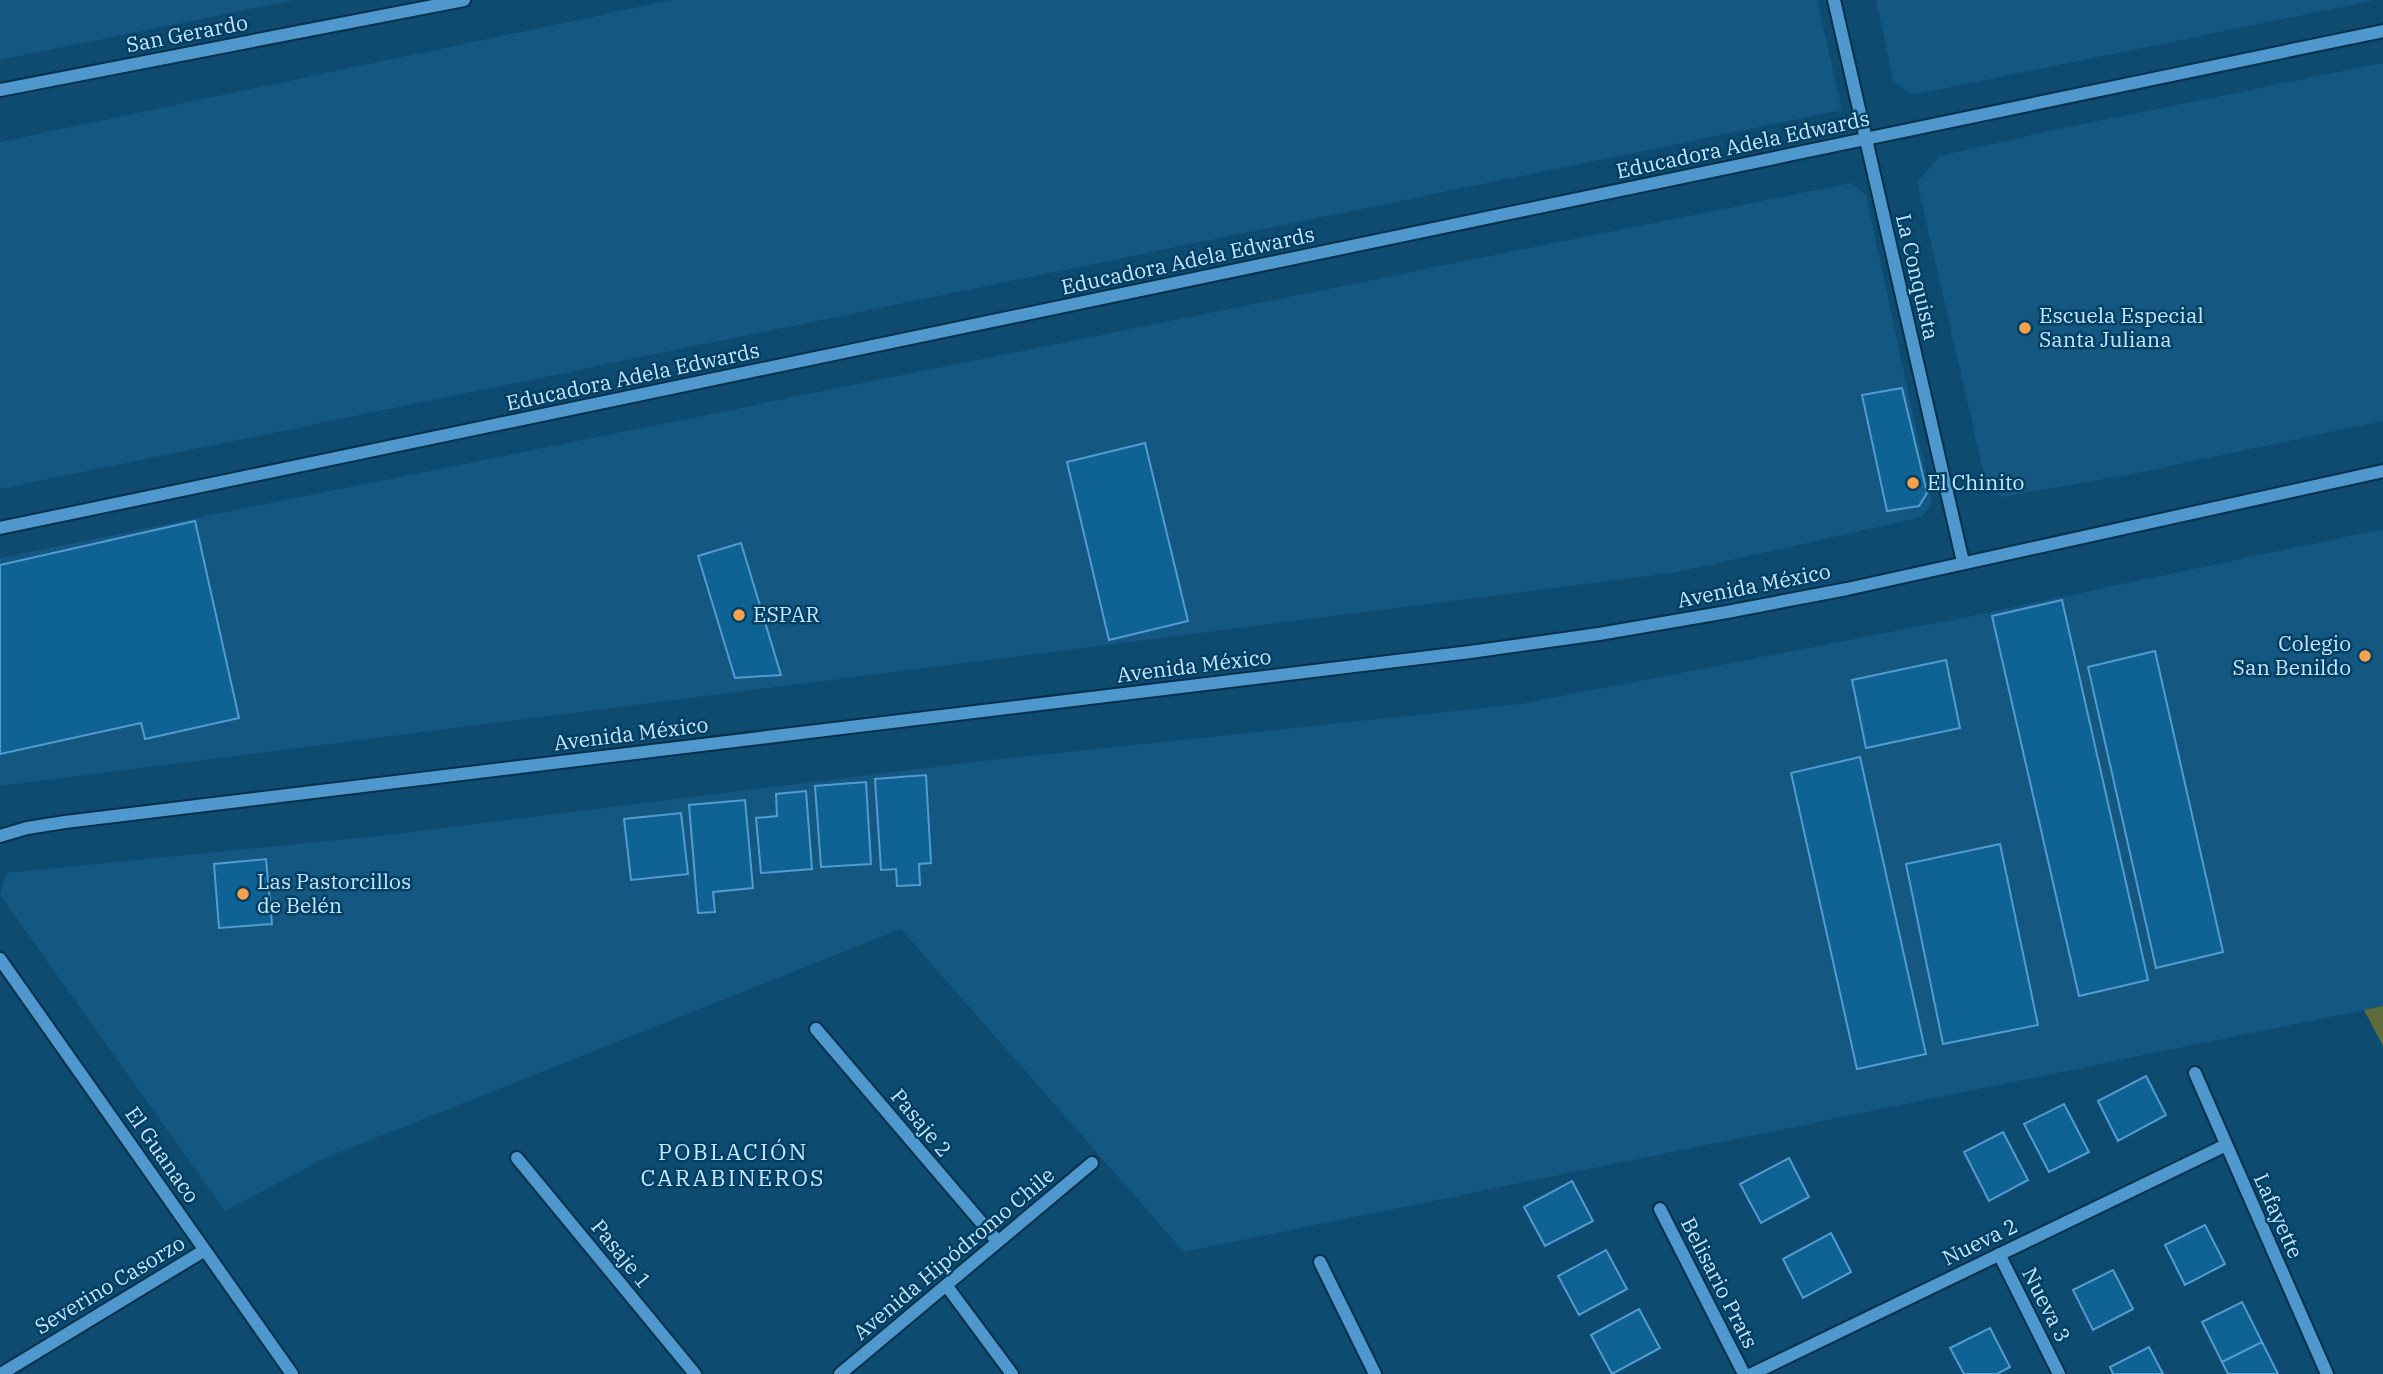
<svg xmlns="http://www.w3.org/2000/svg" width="2383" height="1374" viewBox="0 0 2383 1374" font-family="'IBM Plex Serif',serif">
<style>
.built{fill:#145882}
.green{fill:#5d6c38}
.building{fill:#0e6294;stroke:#539cd1;stroke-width:2}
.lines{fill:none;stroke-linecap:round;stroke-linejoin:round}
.minor-casing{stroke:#06304a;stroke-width:16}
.minor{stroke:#4f98cd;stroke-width:12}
.poi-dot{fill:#f8a14a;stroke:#004065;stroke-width:2.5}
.labels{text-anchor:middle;stroke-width:5;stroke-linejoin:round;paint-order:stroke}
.street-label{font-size:21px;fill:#c9e5fc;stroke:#004065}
.poi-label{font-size:21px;fill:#c9e5fc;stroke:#004065;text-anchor:start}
.neighbourhood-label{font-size:23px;letter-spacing:2px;fill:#c8e5fc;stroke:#004065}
</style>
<rect width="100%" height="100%" fill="#0e4b71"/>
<!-- built -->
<path class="built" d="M 0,0 L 294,0 L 0,60 Z
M 672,0 L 1817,0 L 1842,110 L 0,489 L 0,142 Z
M 1876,0 L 2376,0 L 1912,95 L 1893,81 Z
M 2383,63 L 2383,421 L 2132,474 L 2001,497 L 1986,483 L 1917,182 L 1940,156 L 2054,130 Z
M 1851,183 L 1866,195 L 1932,503 L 1922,517 L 1678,572 L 0,786 L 0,558 Z
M 2383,529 L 2383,1006 L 1184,1252 L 901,929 L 325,1158 L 225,1211 L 0,895 L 6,873 L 379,836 L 982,761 L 1522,704 L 1957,619 Z"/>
<!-- green -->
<path class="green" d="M 2383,1006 L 2383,1046 L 2364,1010 Z"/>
<!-- building -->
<path class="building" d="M 1902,388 L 1927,493 L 1919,506 L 1887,511 L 1862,395 Z
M 1145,443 L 1188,621 L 1109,640 L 1067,462 Z
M 195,521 L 239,718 L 145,739 L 141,723 L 0,754 L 0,565 Z
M 741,543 L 781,675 L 735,678 L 698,556 Z
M 2062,600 L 2148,980 L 2079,996 L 1992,616 Z
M 2155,651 L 2223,952 L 2156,968 L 2088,667 Z
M 1946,660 L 1960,728 L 1866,748 L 1852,680 Z
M 1860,757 L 1926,1054 L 1857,1069 L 1791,773 Z
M 926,775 L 931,863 L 919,864 L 920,885 L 897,886 L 896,869 L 881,870 L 875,779 Z
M 866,782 L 871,864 L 821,867 L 815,786 Z
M 806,791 L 812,869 L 761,873 L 756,818 L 777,816 L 776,794 Z
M 745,800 L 753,888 L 713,892 L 715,912 L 698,913 L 689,805 Z
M 681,813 L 688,874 L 631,880 L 624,819 Z
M 2000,844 L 2038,1025 L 1943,1044 L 1906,864 Z
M 266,859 L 272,924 L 219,928 L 214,864 Z
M 2146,1076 L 2166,1115 L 2118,1141 L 2098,1101 Z
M 2064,1104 L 2089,1152 L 2049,1172 L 2024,1124 Z
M 2003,1132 L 2028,1180 L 1989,1201 L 1964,1152 Z
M 1789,1158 L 1809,1197 L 1761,1223 L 1740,1184 Z
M 1572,1181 L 1593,1221 L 1545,1246 L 1524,1207 Z
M 2205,1225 L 2225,1264 L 2185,1285 L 2165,1245 Z
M 1831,1233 L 1851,1272 L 1803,1298 L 1783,1259 Z
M 1606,1250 L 1627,1289 L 1579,1315 L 1558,1276 Z
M 2113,1270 L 2133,1309 L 2093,1330 L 2073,1290 Z
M 2242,1302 L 2262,1342 L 2222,1362 L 2202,1322 Z
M 1639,1309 L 1660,1348 L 1612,1374 L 1591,1335 Z
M 1990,1328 L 2010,1367 L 1997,1374 L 1964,1374 L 1950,1348 Z
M 2262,1342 L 2278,1374 L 2228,1374 L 2222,1362 Z
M 2149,1347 L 2163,1374 L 2113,1374 L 2110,1367 Z"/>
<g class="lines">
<!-- minor casing -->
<g class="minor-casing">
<path id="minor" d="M 1834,0 L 1963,562
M 0,90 L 464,0
M 0,528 L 2383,31
M 0,836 L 27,828 L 65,822 L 1470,652 L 1599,634 L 1727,612 L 1847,589 L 2383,471
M 0,959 L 292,1374
M 816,1029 L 998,1242
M 2195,1073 L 2327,1374
M 517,1158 L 695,1374
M 1660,1209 L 1744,1374
M 1999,1254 L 2059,1374
M 1320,1262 L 1375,1374
M 946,1285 L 1012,1374
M 1,1374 L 205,1250
M 840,1374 L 1092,1163
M 1752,1374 L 2226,1145"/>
</g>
<!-- minor -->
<use href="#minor" class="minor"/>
</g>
<!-- markers -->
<g class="poi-dot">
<circle cx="2025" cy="328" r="7"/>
<circle cx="1913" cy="483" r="7"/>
<circle cx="739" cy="615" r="7"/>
<circle cx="2365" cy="656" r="7"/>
<circle cx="243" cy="894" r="7"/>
</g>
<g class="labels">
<!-- street labels -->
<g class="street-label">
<text transform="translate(187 34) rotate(-11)" y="7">San Gerardo</text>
<text transform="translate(1743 145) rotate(-12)" y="7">Educadora Adela Edwards</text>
<text transform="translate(1188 261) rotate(-12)" y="7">Educadora Adela Edwards</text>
<text transform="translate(1917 277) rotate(77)" y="7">La Conquista</text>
<text transform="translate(633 377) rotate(-12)" y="7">Educadora Adela Edwards</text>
<text transform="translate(1754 586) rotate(-11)" y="7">Avenida México</text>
<text transform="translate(1194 666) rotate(-7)" y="7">Avenida México</text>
<text transform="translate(631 734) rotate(-7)" y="7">Avenida México</text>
<text transform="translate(921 1123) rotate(50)" y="7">Pasaje 2</text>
<text transform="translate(162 1155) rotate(55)" y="7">El Guanaco</text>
<text transform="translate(2278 1216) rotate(66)" y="7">Lafayette</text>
<text transform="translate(1980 1242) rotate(-26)" y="7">Nueva 2</text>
<text transform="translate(621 1254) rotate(51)" y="7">Pasaje 1</text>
<text transform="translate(954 1254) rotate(-40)" y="7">Avenida Hipódromo Chile</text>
<text transform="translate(1719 1283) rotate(63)" y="7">Belisario Prats</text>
<text transform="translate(110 1285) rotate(-31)" y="7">Severino Casorzo</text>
<text transform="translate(2046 1305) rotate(63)" y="7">Nueva 3</text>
</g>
<!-- poi labels -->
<g class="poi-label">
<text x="2039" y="323">Escuela Especial<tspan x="2039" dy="24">Santa Juliana</tspan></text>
<text x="1927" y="490">El Chinito</text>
<text x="753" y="622">ESPAR</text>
<text x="2351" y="651" text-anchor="end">Colegio<tspan x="2351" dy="24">San Benildo</tspan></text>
<text x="257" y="889">Las Pastorcillos<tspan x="257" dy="24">de Belén</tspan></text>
</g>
<!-- neighbourhood labels -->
<g class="neighbourhood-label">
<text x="733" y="1160">POBLACIÓN<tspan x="733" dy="26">CARABINEROS</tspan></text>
</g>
</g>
</svg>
